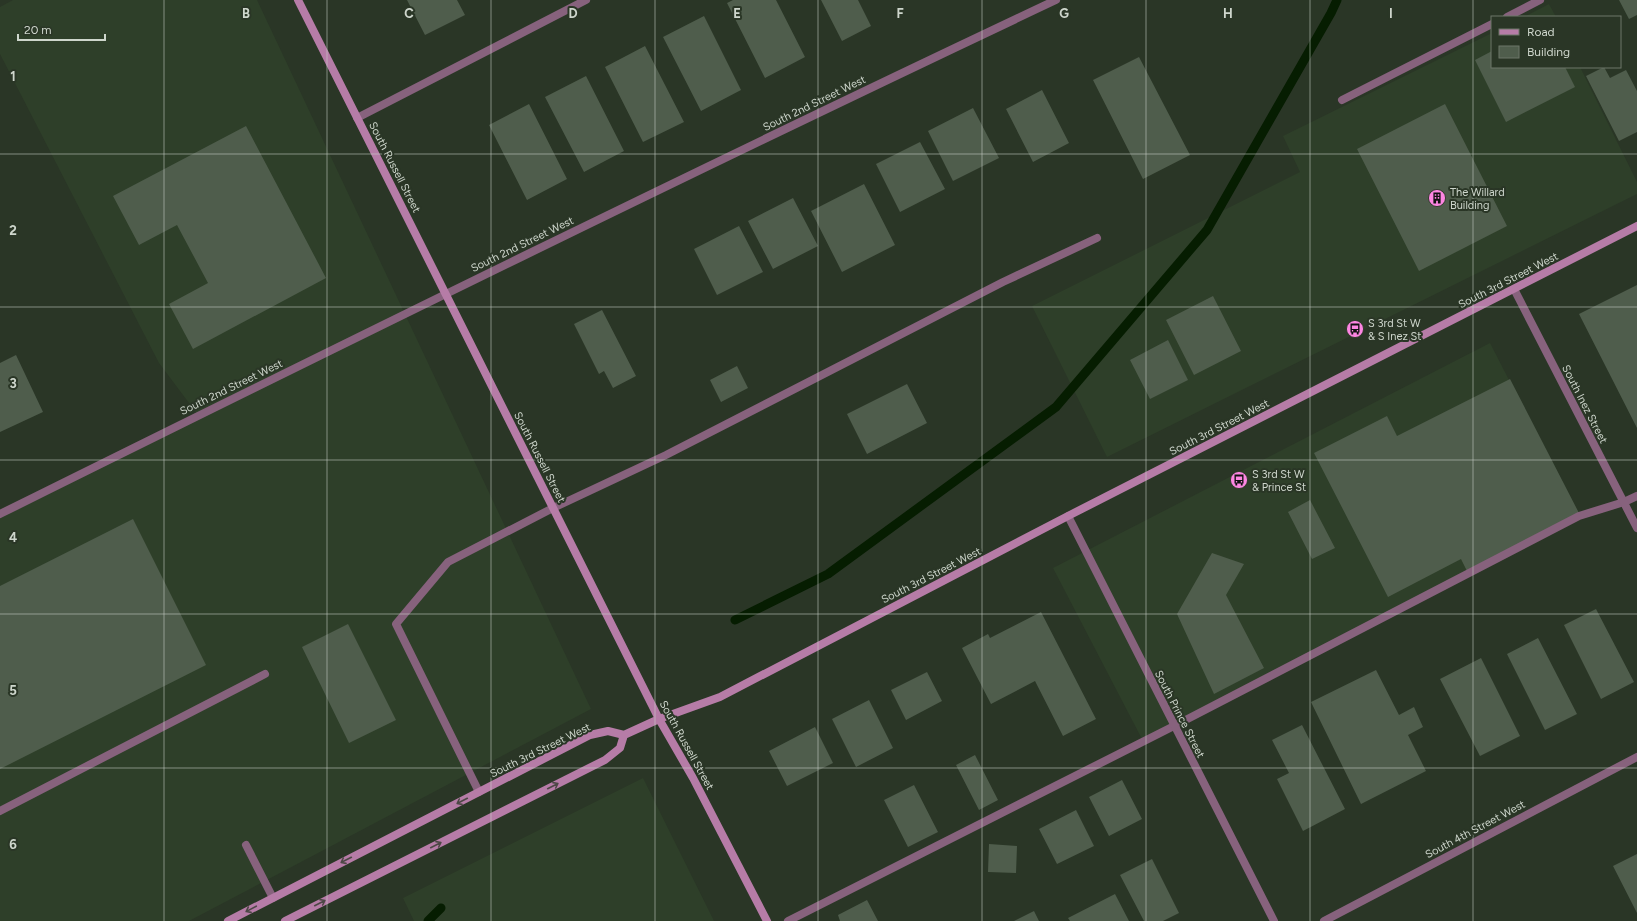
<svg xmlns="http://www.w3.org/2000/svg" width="1637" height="921" viewBox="0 0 1637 921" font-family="Figtree,sans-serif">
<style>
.built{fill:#2e3f29}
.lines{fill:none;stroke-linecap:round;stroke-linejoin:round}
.stream{stroke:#061d01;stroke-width:9}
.building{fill:#4f5d4c}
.service{stroke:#87627d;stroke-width:8}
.minor{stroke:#87627d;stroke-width:8}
.secondary{stroke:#b67ca7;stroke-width:8}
.oneway{stroke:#4d4846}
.grid{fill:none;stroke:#ced6cc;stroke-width:1;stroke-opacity:0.55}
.labels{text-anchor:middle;stroke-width:4;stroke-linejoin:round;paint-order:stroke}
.street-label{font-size:11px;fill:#ced6cc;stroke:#2a3626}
.poi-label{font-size:11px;fill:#ced6cc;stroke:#2a3626;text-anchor:start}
.grid-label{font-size:13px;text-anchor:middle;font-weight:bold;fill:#ced6cc;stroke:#2a3626;stroke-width:4;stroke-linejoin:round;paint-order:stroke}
</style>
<rect width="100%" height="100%" fill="#2a3626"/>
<!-- built -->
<path class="built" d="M 13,0 L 257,0 L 591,709 L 189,921 L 0,921 L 0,513 L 198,415 L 159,363 L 0,54 L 0,7 Z
M 1549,4 L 1556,17 L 1524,17 Z
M 1492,33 L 1492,67 L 1580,67 L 1637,182 L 1637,194 L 1107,457 L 1032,306 L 1300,172 L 1283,136 Z
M 1490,343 L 1579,516 L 1143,741 L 1053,568 Z
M 643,778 L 714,921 L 414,921 L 403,898 Z"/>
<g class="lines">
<!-- stream -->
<path class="stream" d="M 735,620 L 828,574 L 1056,407 L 1207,230 L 1331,13 L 1337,0
M 428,921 L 441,908"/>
</g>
<!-- building -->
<path class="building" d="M 407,0 L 457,0 L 465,15 L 425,35 Z
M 733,0 L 776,0 L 805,57 L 765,78 L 727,3 Z
M 821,0 L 858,0 L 871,26 L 842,41 Z
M 1619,0 L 1637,0 L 1637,15 L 1629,19 Z
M 704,16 L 741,90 L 701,111 L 663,37 Z
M 645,46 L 684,122 L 643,142 L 605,67 Z
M 1492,51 L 1492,67 L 1565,67 L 1575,87 L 1506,122 L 1475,60 Z
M 1139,57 L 1190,155 L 1143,179 L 1093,80 Z
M 1604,67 L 1610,78 L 1626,70 L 1637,91 L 1637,132 L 1619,141 L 1586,76 Z
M 586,76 L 624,151 L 584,172 L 545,97 Z
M 1042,90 L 1069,143 L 1033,162 L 1006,109 Z
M 529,104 L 567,179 L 527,200 L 489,125 Z
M 1445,104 L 1507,226 L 1419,271 L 1357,149 Z
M 973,108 L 999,158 L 953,181 L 928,131 Z
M 246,126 L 326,278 L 193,349 L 169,304 L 208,283 L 177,225 L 139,245 L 113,196 Z
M 920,142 L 945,189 L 900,212 L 876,164 Z
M 864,184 L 895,245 L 842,272 L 811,211 Z
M 793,198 L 818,246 L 773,269 L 748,221 Z
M 739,226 L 763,272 L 717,295 L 694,249 Z
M 1637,285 L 1637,428 L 1579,314 Z
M 1213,296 L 1241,351 L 1194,375 L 1166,320 Z
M 602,310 L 636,376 L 613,388 L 604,371 L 599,374 L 574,324 Z
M 1168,340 L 1188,380 L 1150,399 L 1130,360 Z
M 16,355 L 43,412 L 0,432 L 0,363 Z
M 737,366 L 748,388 L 721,402 L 710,380 Z
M 1510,379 L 1580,515 L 1468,573 L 1461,559 L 1388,597 L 1314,453 L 1387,416 L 1397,436 Z
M 907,384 L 927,423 L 867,454 L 847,414 Z
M 1310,500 L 1335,548 L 1312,559 L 1288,512 Z
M 133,519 L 206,665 L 0,769 L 0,586 Z
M 1212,553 L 1244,564 L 1226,595 L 1264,668 L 1214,694 L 1177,614 Z
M 1596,609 L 1634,682 L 1601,699 L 1564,625 Z
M 1041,612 L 1096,719 L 1063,736 L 1035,681 L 991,704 L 962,648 L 988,634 L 990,638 Z
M 348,624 L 396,720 L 349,743 L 302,647 Z
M 1538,638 L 1577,714 L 1545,730 L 1507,654 Z
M 1481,658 L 1520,736 L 1480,756 L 1440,679 Z
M 1376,670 L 1399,715 L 1414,707 L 1423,727 L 1408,735 L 1426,771 L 1361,804 L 1311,702 Z
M 927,672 L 942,701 L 906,720 L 891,690 Z
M 869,700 L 893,748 L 856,767 L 832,719 Z
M 1302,725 L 1345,809 L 1303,831 L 1277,779 L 1289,773 L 1272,740 Z
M 815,727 L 833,763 L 787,786 L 769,751 Z
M 975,755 L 998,800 L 979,810 L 956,765 Z
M 1122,780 L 1142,819 L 1109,836 L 1089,797 Z
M 914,785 L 938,832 L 908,847 L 884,800 Z
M 1076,810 L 1094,846 L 1057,864 L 1039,829 Z
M 989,844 L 1017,846 L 1016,873 L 988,872 Z
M 1637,854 L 1637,913 L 1613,866 Z
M 1152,859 L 1179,913 L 1163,921 L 1144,921 L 1120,875 Z
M 1115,894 L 1129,921 L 1070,921 L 1068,918 Z
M 867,900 L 878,921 L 840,921 L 838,915 Z
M 1034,911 L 1039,921 L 1014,921 Z"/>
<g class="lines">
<!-- service -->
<path class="service" d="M 1507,17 L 1540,0
M 1342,100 L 1492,24
M 357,118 L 586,0
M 479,792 L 396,624 L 448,562 L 553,508 L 666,455 L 1003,282 L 1097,238
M 0,811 L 265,674
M 246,845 L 273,898
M 788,921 L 1174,726 L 1579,516 L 1624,502 L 1637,496"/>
<!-- minor -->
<path class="minor" d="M 1514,289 L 1637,528
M 0,514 C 351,340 702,167 1056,0
M 1068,516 L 1274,921
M 1324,921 L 1637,757"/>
<!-- secondary -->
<path class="secondary" d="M 298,0 L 659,719 L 693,778 L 767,921
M 228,921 L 590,735 L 608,731 L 624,735 L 659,719 L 720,697 L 1068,516 L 1637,226
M 285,921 L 605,760 L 620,748 L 624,735"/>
</g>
<!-- one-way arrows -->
<defs><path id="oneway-shaft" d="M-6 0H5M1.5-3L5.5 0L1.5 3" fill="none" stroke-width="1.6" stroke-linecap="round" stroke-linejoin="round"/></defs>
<g class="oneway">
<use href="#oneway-shaft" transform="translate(553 786) rotate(-27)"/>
<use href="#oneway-shaft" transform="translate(462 801) rotate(153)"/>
<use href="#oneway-shaft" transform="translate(436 845) rotate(-27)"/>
<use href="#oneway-shaft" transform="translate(346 860) rotate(153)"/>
<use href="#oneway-shaft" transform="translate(320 903) rotate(-27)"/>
<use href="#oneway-shaft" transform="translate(251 909) rotate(152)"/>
</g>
<!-- grid -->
<path class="grid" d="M 164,0 L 164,921M 327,0 L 327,921M 491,0 L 491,921M 655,0 L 655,921M 818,0 L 818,921M 982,0 L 982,921M 1146,0 L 1146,921M 1310,0 L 1310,921M 1473,0 L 1473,921M 0,154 L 1637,154M 0,307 L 1637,307M 0,460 L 1637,460M 0,614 L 1637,614M 0,768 L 1637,768"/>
<!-- icons -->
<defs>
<g id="building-disc" transform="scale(0.9)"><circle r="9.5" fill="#fd86e2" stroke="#2a3626"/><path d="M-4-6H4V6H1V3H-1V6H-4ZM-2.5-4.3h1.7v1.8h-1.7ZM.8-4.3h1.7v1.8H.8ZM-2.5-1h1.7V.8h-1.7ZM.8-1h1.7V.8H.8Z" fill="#111"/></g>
<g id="bus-disc" transform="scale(0.9)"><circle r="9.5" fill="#fd86e2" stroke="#2a3626"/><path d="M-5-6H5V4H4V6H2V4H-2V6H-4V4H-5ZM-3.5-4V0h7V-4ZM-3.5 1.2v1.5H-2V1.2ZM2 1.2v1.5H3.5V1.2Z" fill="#111"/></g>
</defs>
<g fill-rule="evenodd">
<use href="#building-disc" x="1437" y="198"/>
<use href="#bus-disc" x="1355" y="329"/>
<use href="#bus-disc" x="1239" y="480"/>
</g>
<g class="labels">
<!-- street labels -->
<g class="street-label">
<text transform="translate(814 103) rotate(-26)" y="4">South 2nd Street West</text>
<text transform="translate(395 167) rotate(63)" y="4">South Russell Street</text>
<text transform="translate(522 244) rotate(-26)" y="4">South 2nd Street West</text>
<text transform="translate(1508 280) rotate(-27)" y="4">South 3rd Street West</text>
<text transform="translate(231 387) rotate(-26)" y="4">South 2nd Street West</text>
<text transform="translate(1585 404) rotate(63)" y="4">South Inez Street</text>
<text transform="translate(1219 427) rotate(-27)" y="4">South 3rd Street West</text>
<text transform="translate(540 457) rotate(63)" y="4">South Russell Street</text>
<text transform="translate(931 575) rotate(-27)" y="4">South 3rd Street West</text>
<text transform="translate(1180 714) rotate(63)" y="4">South Prince Street</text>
<text transform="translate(687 745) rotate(61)" y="4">South Russell Street</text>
<text transform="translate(540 750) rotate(-26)" y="4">South 3rd Street West</text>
<text transform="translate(1475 829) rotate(-28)" y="4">South 4th Street West</text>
</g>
<!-- poi labels -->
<g class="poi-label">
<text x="1450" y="196">The Willard<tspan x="1450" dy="13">Building</tspan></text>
<text x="1368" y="327">S 3rd St W<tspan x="1368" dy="13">&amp; S Inez St</tspan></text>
<text x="1252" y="478">S 3rd St W<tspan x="1252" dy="13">&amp; Prince St</tspan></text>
</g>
</g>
<g class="grid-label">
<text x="246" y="18">B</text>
<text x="409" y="18">C</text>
<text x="573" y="18">D</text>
<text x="737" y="18">E</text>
<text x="900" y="18">F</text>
<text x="1064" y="18">G</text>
<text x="1228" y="18">H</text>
<text x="1391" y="18">I</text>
<text x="13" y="81">1</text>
<text x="13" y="235">2</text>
<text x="13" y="388">3</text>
<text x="13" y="542">4</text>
<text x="13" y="695">5</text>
<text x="13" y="849">6</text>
</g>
<!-- legend -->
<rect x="1491" y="16" width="130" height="52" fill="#2a3626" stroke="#6c7668"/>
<rect x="1499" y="29" width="20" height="6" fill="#b67ca7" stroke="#6c7668"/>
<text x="1527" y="36" font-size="12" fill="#ced6cc">Road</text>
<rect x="1499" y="46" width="20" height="12" fill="#4f5d4c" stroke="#6c7668"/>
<text x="1527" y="56" font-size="12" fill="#ced6cc">Building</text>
<!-- scale -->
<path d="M18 34v6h87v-6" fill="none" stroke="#ced6cc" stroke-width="2"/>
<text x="24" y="34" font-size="12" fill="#ced6cc" stroke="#2a3626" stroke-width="3" paint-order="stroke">20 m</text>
</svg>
